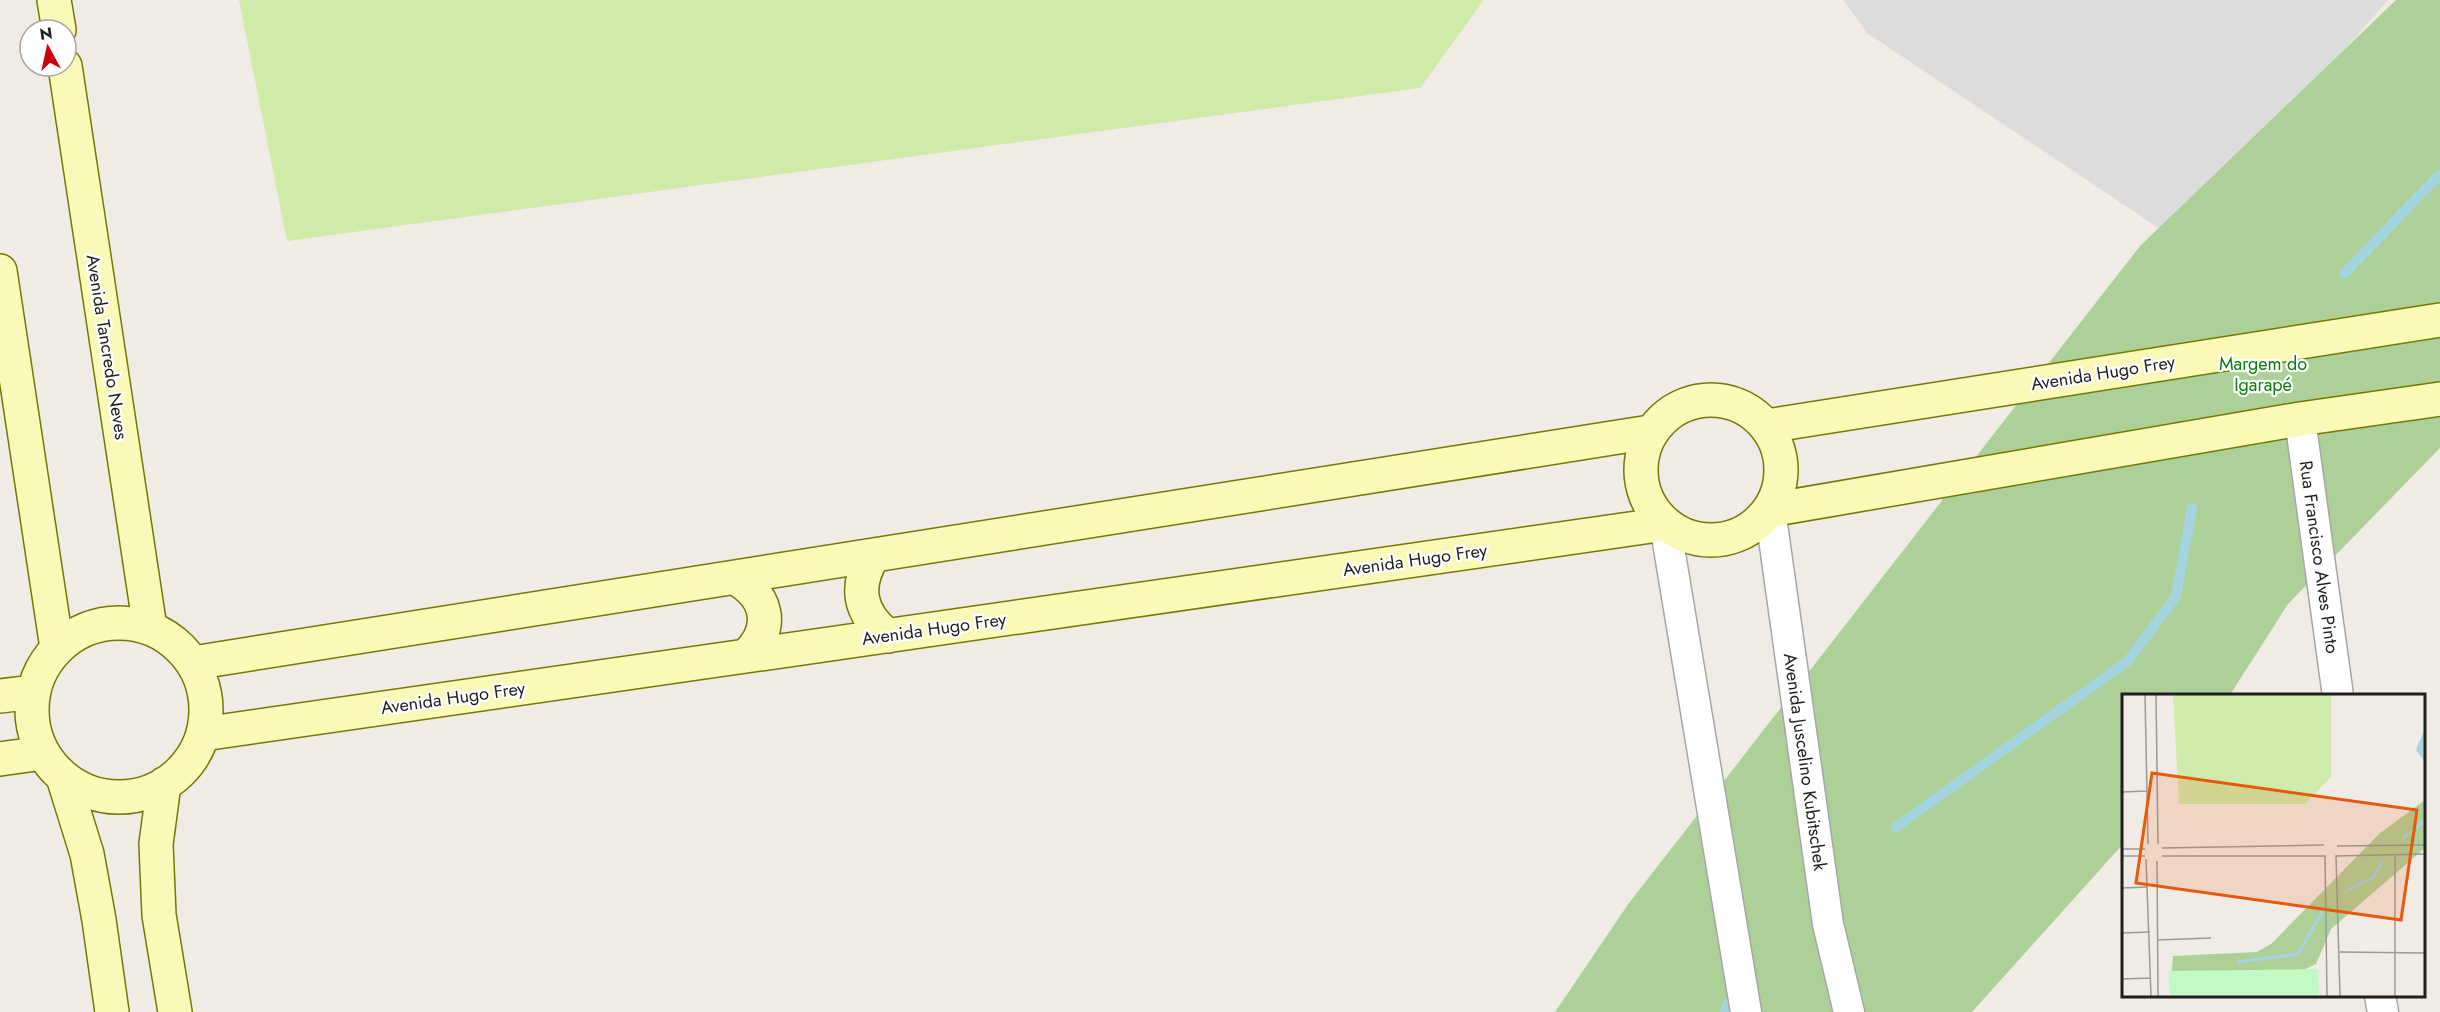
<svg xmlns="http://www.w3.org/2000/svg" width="2440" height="1012" viewBox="0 0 2440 1012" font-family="Jost,sans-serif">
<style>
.residential{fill:#dddcdc}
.grass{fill:#ceebaa}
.forest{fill:#add099}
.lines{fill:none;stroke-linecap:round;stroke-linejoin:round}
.stream{stroke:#a4d5de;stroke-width:10}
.street-casing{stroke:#a6a6a6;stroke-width:33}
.secondary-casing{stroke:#747903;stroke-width:36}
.street{stroke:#fff;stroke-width:30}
.secondary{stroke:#fbf9b8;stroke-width:33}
.labels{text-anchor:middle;stroke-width:4.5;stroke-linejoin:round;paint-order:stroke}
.street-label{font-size:18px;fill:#1f1f1f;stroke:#fff}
.park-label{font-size:18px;fill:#09800b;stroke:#fff}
.inset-river{fill:none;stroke:#a4d5de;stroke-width:3}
.inset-road{fill:none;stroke:#9c9996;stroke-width:1.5}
.view{fill:#e8590c;fill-opacity:0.15;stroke:#e8590c;stroke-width:3}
.inset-edge{fill:none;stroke:#1f1f1f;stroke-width:3}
</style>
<rect width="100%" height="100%" fill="#f0ebe5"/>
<!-- residential -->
<path class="residential" d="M 1843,0 L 2388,0 L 2178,241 L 1867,33 Z"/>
<!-- grass -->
<path class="grass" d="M 239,0 L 1484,0 L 1420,88 L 287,241 Z"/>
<!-- forest -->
<path class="forest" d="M 2396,0 L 2440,0 L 2440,448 L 2288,604 L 2230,695 L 2124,696 L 2123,844 L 1972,1012 L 1555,1012 L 1629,903 L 2140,246 Z"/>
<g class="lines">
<!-- stream -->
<path class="stream" d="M 2344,274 L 2440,174
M 1896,827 L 2128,661 L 2176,596 L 2192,508
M 1725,1012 L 1728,1003"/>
<!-- street casing -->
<g class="street-casing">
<path id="street" d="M 2300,419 L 2338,696
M 1770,510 L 1828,924 L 1849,1012
M 1665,524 L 1746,1012
M 2380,996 L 2383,1012"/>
</g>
<!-- secondary casing -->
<g class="secondary-casing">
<path id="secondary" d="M 54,0 L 59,30
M 65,66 L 150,628
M 0,271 L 57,648
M1641 470a70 70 0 1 1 140 0a70 70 0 1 1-140 0Z
M 1767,426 L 2440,320
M 1770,510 L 2300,419 L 2440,399
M 873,556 C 854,587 859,613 888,636
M 735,578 C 768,596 775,628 747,655
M32 710a87 87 0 1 1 174 0a87 87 0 1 1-174 0Z
M 193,663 L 1650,432
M 0,696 L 33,692
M 203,734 L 1665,524
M 0,759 L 43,753
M 63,777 L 87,854 L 99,920 L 112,1012
M 164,784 L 156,844 L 159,915 L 175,1012"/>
</g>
<!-- street -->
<use href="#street" class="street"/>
<!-- secondary -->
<use href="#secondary" class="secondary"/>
</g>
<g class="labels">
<!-- street labels -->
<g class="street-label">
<text transform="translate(107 347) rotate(81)" y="6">Avenida Tancredo Neves</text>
<text transform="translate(2103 373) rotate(-9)" y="6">Avenida Hugo Frey</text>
<text transform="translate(2319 557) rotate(82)" y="6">Rua Francisco Alves Pinto</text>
<text transform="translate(1415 560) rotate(-8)" y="6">Avenida Hugo Frey</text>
<text transform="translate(934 629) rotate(-8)" y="6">Avenida Hugo Frey</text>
<text transform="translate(453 698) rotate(-8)" y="6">Avenida Hugo Frey</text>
<text transform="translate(1805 762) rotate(82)" y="6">Avenida Juscelino Kubitschek</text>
</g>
<!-- park labels -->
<g class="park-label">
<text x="2263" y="370">Margem do<tspan x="2263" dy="21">Igarapé</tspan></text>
</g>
</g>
<!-- overview -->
<g transform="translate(2122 694)">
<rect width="303" height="303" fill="#f0ebe5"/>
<path d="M 51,1 L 209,1 L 209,83 L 183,110 L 57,110 Z" fill="#ceebaa"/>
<path d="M 303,106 L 303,154 L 209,235 L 194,270 L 127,302 L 48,302 L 51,262 L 135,258 L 149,250 L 258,139 Z" fill="#add099"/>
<path d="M 196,275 L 197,302 L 48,302 L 47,277 Z" fill="#c1fac2"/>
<path d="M 303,34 L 303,68 L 294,56 Z" fill="#a4d5de"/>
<path class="inset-river" d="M 280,145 L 303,127M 223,198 L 251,183 L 260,168M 116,268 L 176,260 L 202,215"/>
<path class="inset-road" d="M 23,1 L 26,150M 34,1 L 36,150M 0,98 L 25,97M 215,152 L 303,151M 40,154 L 202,151M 0,155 L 23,155M 0,162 L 23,162M 40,162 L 203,162 L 205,302M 24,165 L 29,302M 35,167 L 36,302M 0,194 L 26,193M 0,239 L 28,238M 35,246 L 89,244M 218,258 L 303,259M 0,285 L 28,284M 218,302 L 214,162 L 303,160M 273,302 L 273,160"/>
<path class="view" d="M 30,79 L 295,116 L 279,226 L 14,189 Z"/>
<rect width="303" height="303" class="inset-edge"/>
</g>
<!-- north arrow -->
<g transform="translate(48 48) rotate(352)"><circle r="28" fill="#ffffff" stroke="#a5a5a5" stroke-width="1.5"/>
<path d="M0-4.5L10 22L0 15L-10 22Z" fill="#cd000e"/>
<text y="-9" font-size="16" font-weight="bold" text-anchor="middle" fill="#1f1f1f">N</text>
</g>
</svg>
